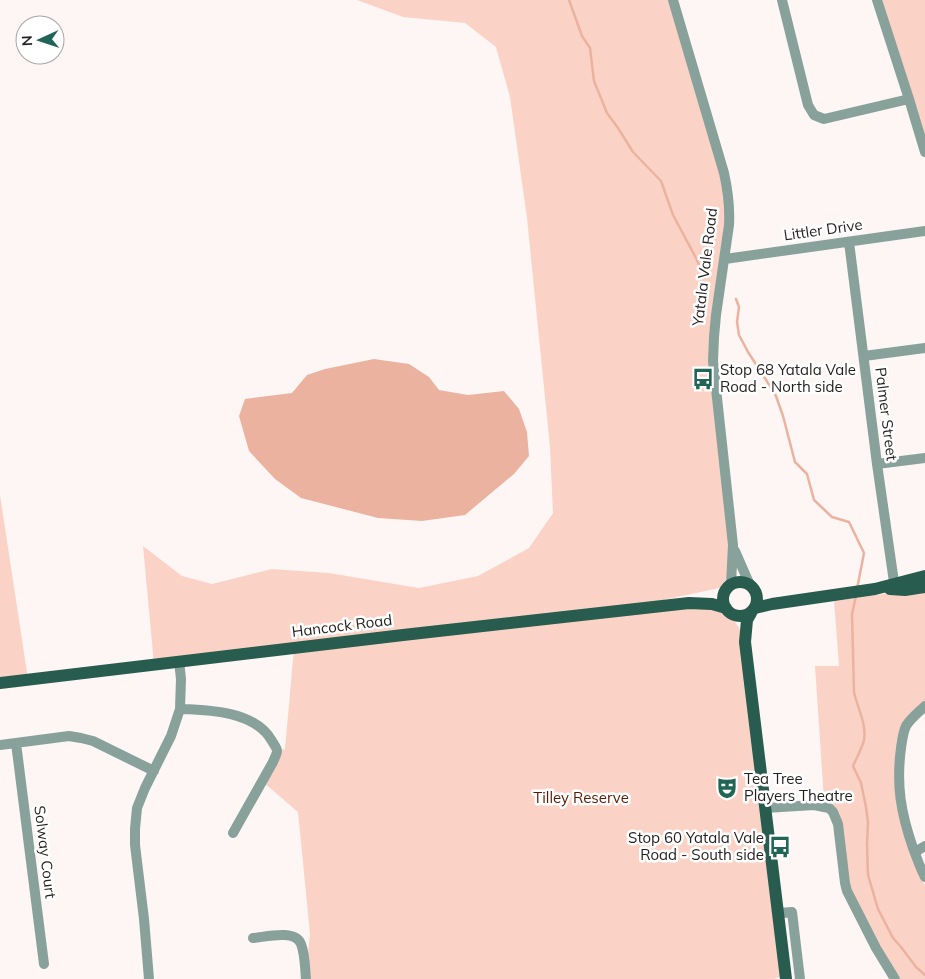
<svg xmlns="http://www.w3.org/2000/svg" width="925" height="979" viewBox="0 0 925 979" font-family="Mulish,sans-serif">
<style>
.green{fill:#fbd3c6}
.water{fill:#ebb39f}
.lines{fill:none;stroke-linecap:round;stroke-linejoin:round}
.stream{stroke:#ebb39f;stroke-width:2.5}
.minor{stroke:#88a29b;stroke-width:10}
.major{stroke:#275c4f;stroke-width:12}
.labels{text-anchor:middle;stroke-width:5;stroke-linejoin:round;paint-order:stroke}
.street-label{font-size:15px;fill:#231f1d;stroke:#fff}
.poi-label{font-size:15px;fill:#231f1d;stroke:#fff;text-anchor:start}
.park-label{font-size:15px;fill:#5a1900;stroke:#fff}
</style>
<rect width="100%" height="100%" fill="#fdf6f4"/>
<!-- green -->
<path class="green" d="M 357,0 L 673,0 L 730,208 L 714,337 L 737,556 L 729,586 L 611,611 L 726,608 L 739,628 L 745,642 L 785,976 L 773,979 L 311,979 L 308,953 L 310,934 L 298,812 L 263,782 L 277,751 L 285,749 L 294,648 L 154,664 L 143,546 L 182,576 L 212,584 L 272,569 L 329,573 L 419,588 L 478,576 L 529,548 L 553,513 L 550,447 L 527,218 L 510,97 L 496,47 L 465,23 L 403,17 Z
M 882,0 L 925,0 L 925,140 Z
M 0,495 L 28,679 L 0,683 Z
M 925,588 L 925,706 L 911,719 L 898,767 L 915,852 L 923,882 L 925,885 L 925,979 L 895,979 L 847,891 L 838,824 L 824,800 L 815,666 L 839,666 L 834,601 Z"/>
<!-- water -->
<path class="water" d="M 374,359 L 409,364 L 429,377 L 439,390 L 468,395 L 504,391 L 519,409 L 527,432 L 529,456 L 514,474 L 465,515 L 422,521 L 378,518 L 301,498 L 275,479 L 249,451 L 239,416 L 245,399 L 292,393 L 307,375 L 325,369 Z"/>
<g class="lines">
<!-- stream -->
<path class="stream" d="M 569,0 L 582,36 L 590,48 L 594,81 L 607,113 L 618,128 L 633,152 L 661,181 L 673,215 L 696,258 L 705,278
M 736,299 L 739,307 L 737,322 L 739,335 L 748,352 L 763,375 L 776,396 L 783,416 L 795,462 L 807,474 L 814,500 L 832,517 L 849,522 L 864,553 L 857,589
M 856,596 L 852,614 L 854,692 C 857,707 867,724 864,740 C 863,746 856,759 853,766 L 861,783 L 866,807 L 868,822 L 867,844 L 868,875 L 878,909 L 893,938 L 901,947 L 916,967 L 925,975"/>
<!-- minor -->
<path class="minor" d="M 673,0 L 724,173 C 728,191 730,207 729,225 L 716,315 L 714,337 L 713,361 L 733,545 L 731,584
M 782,0 L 808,105 L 814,115 L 824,119 L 909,99
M 877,0 L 909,99 L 925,152
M 849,242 L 877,464 L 895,589
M 725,259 L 925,231
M 864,356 L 925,348
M 877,464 L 925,458
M 735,551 L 749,583
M 925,706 C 919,712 911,718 906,726 C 903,732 902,741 901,748 C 896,786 901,813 913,848 C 917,858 920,868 925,877
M 180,709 C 210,710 255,711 272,741 C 273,743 277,748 277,751 C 277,754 274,759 273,762 L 233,833
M 16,743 L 44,964
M 0,745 L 69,736 L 81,738 L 93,741 L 154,771
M 765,808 L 814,805 L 829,808 L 833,812 L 838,824 L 845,883 L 847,891 L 876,948 L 895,979
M 915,852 L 925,846
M 778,913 L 792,912 L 800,979
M 253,938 C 266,937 295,929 301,944 C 305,954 305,968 306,979
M 149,979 L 144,919 L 135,845 L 135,829 L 137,808 L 145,788 L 171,736 L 180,709 L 181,679 L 179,661"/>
<!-- major -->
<path class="major" d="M723 599a17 17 0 1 1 34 0a17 17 0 1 1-34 0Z
M 890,589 L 905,590 L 925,587
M 755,608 L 772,604 L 875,589 L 925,576
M 751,613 L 747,620 L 745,642 L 786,979
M 0,683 L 403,635 L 689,603 L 712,604 L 726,608"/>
</g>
<!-- icons -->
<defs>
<g id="bus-bare" transform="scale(1.725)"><path d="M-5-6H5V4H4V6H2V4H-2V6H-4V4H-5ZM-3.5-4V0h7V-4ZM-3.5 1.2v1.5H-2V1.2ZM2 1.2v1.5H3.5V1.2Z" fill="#216556" stroke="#fff" stroke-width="2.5" paint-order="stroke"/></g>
<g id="theatre-bare" transform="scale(1.725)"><path d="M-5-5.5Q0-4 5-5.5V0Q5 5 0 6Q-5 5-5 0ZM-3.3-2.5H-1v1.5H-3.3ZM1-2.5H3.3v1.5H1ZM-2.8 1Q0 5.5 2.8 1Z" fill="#216556" stroke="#fff" stroke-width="2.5" paint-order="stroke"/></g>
</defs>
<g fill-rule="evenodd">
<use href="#bus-bare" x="703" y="379"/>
<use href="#theatre-bare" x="727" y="788"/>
<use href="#bus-bare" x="780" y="847"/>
</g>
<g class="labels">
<!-- street labels -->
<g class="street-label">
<text transform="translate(823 230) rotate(-8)" y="5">Littler Drive</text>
<text transform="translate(705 267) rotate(-83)" y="5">Yatala Vale Road</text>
<text transform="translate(886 414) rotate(83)" y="5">Palmer Street</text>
<text transform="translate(342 626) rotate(-7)" y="5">Hancock Road</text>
<text transform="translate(45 852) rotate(83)" y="5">Solway Court</text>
</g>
<!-- poi labels -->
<g class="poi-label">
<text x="720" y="375">Stop 68 Yatala Vale<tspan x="720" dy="17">Road - North side</tspan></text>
<text x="744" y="784">Tea Tree<tspan x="744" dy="17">Players Theatre</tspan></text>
<text x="764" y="843" text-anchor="end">Stop 60 Yatala Vale<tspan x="764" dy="17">Road - South side</tspan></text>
</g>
<!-- park labels -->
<g class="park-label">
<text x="581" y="803">Tilley Reserve</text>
</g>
</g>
<!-- north arrow -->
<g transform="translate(40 40) rotate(267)"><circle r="24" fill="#ffffff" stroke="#a7a5a5"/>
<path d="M0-4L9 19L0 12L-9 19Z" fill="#216556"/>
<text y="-8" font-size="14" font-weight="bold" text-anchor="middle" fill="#231f1d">N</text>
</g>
</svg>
